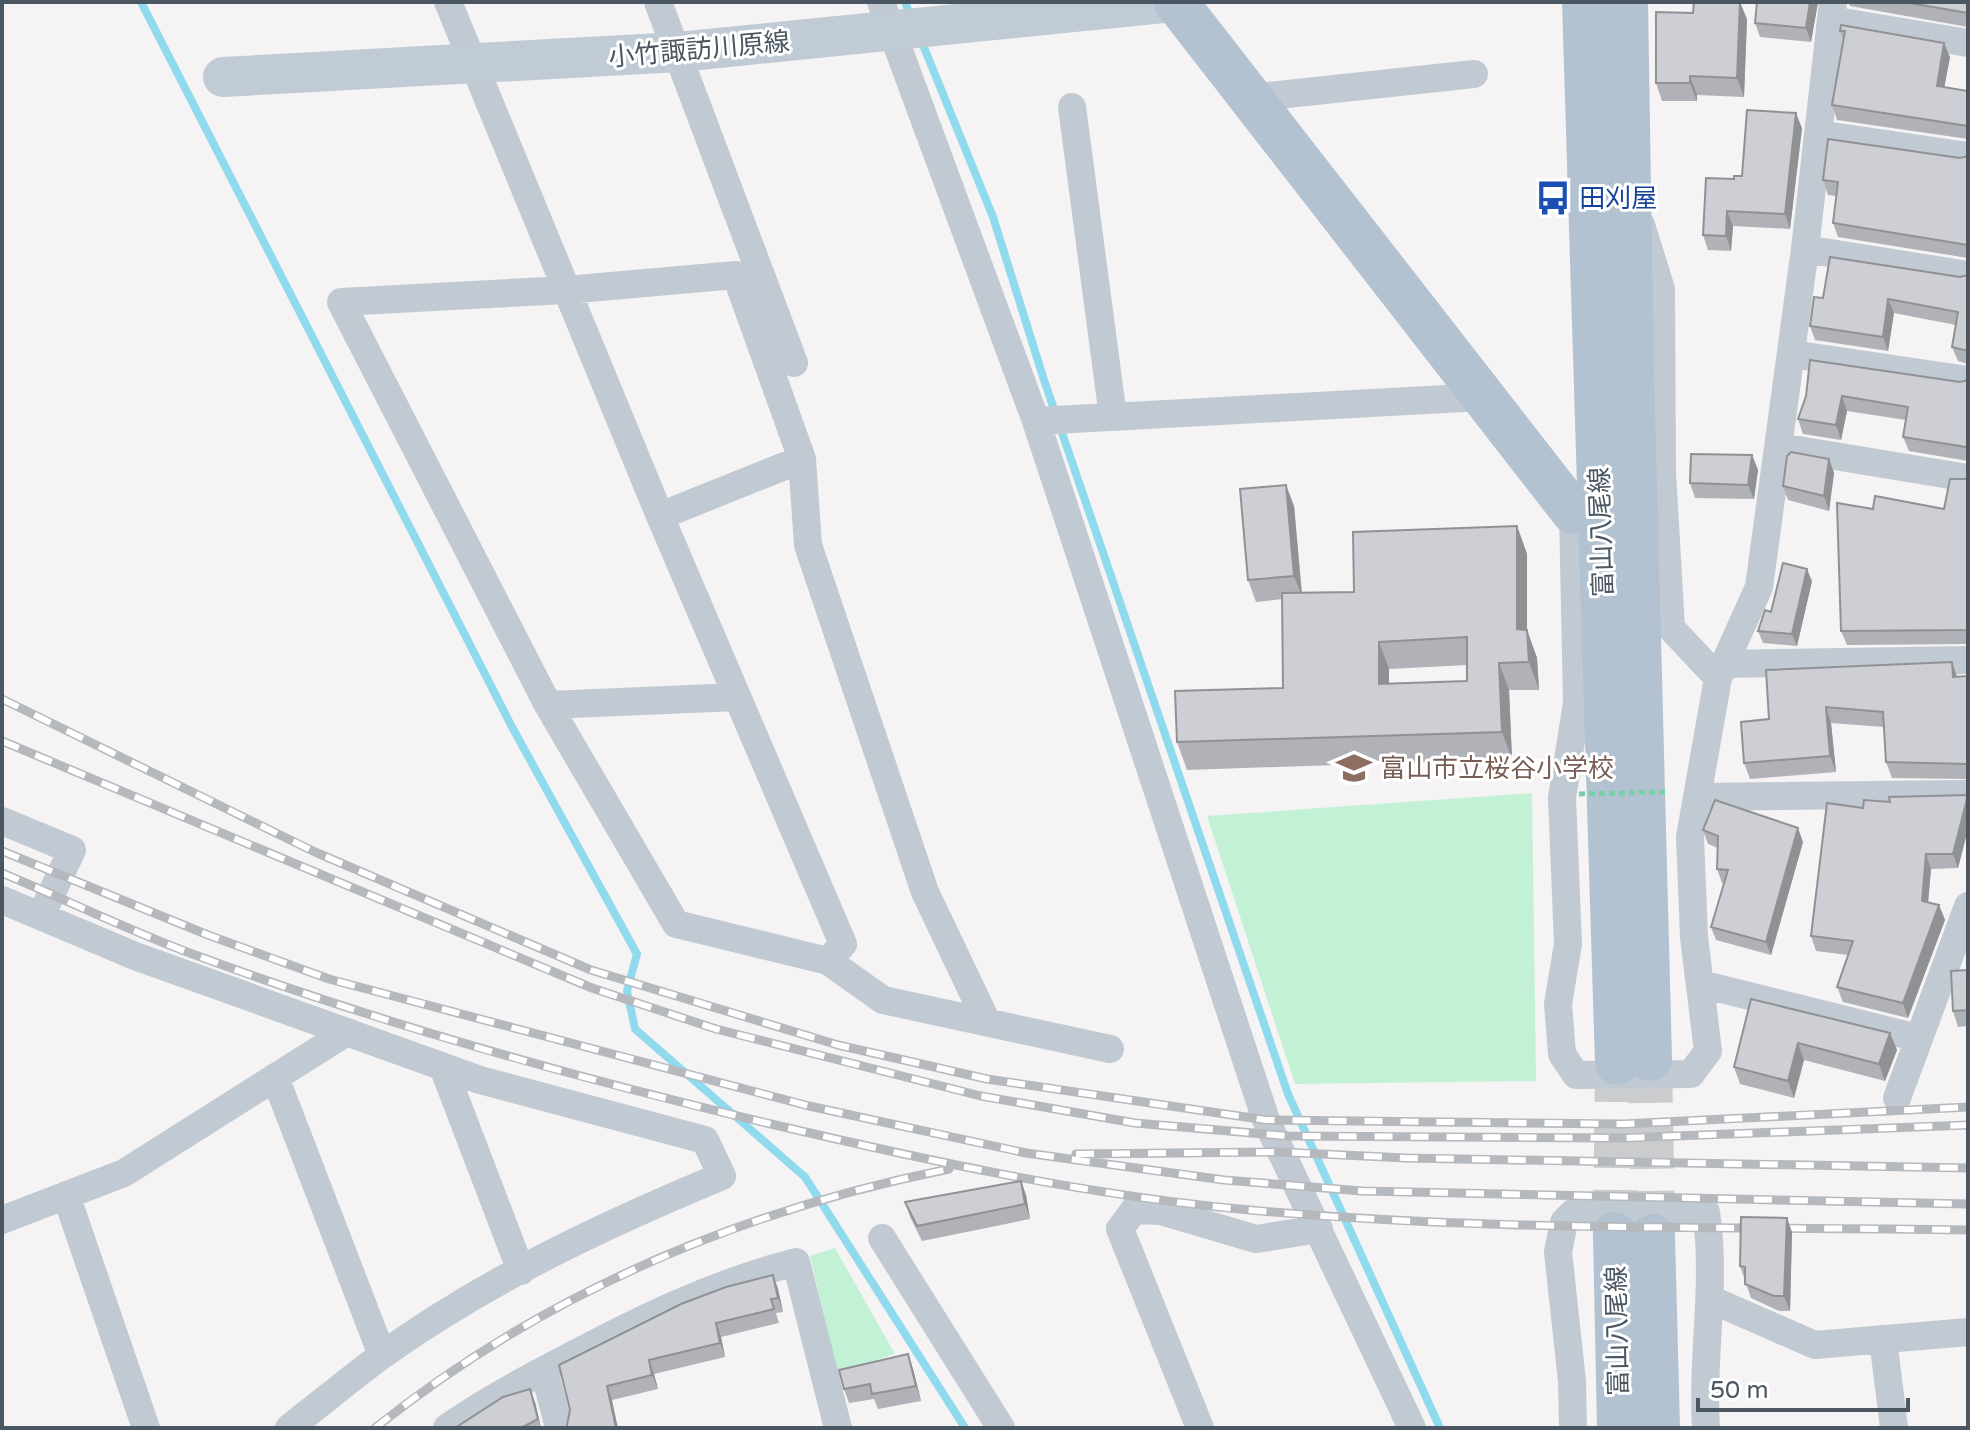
<svg xmlns="http://www.w3.org/2000/svg" width="1970" height="1430" viewBox="0 0 1970 1430" font-family="'Varela Round','Noto Sans JP',sans-serif">
<style>
.green{fill:#c3f1d5}
.lines{fill:none;stroke-linecap:round;stroke-linejoin:round}
.stream{stroke:#90daee;stroke-width:8}
.primary-tunnel{stroke:#caccce;stroke-width:44;stroke-dasharray:44 22;stroke-linecap:butt}
.minor{stroke:#c1cad2;stroke-width:28}
.secondary{stroke:#c1cbd6;stroke-width:40}
.primary{stroke:#b3c2d1;stroke-width:44}
.rail-casing{stroke:#b5b8bd;stroke-width:9}
.rail{stroke:#fff;stroke-width:6;stroke-dasharray:18;stroke-linecap:butt}
.path-bridge{stroke:#7ad0a6;stroke-width:5;stroke-dasharray:6 4;stroke-linecap:butt}
.wall{fill:#b0b2b7;fill-rule:evenodd}
.shaded-wall{fill:#909195}
.building{fill:#cdcfd5;stroke:#909195;stroke-width:2;fill-rule:evenodd}
.labels{text-anchor:middle;stroke-width:6;stroke-linejoin:round;paint-order:stroke}
.street-label{font-size:26px;fill:#4a5661;stroke:#fff}
.transit-label{font-size:26px;fill:#164399;stroke:#fff;text-anchor:start}
.education-label{font-size:26px;fill:#785e54;stroke:#fff;text-anchor:start}
</style>
<rect width="100%" height="100%" fill="#f5f3f3"/>
<!-- green -->
<path class="green" d="M 1532,793 L 1536,1081 L 1295,1084 L 1207,816 Z
M 835,1248 L 895,1354 L 837,1372 L 810,1256 Z"/>
<g class="lines">
<!-- stream -->
<path class="stream" d="M 141,2 L 512,727 L 637,954 L 627,991 L 635,1029 L 805,1177 L 965,1428
M 905,2 L 911,17
M 921,40 L 993,217 L 1044,380 L 1288,1094 L 1440,1428"/>
<!-- primary-tunnel -->
<path class="primary-tunnel" d="M 1650,1059 L 1653,1236
M 1615,1234 L 1617,1063"/>
<!-- minor -->
<path class="minor" d="M 448,2 L 660,516 L 843,944 L 828,961 L 676,924 L 548,705
M 658,2 L 794,363
M 881,2 L 1036,421 L 1266,1120 L 1412,1428
M 1831,20 L 1968,43
M 1250,98 L 1474,74
M 1072,107 L 1113,417
M 1818,134 L 1968,156
M 1641,225 L 1661,289 L 1662,472 L 1671,628 L 1718,678
M 1805,249 L 1968,275
M 1792,354 L 1968,380
M 1036,421 L 1482,397
M 1780,447 L 1968,478
M 802,459 L 808,545 L 925,892 L 986,1020
M 1573,512 L 1577,703 L 1562,798 L 1568,944 L 1558,1004 L 1562,1054 L 1576,1075 L 1691,1074 L 1708,1051 L 1694,937 L 1690,837 L 1718,678 L 1759,587 L 1805,249 L 1833,2
M 660,516 L 802,459 L 736,275 L 566,290 L 341,302 L 548,705 L 737,697
M 1724,664 L 1968,660
M 1698,797 L 1968,794
M 2,821 L 72,850 L 41,916
M 2,900 L 135,956 L 480,1080 L 705,1140 L 722,1176 C 604,1225 485,1281 381,1356 C 350,1379 320,1404 289,1428
M 828,961 L 883,1000 L 1110,1049
M 1701,984 L 1918,1038
M 443,1067 L 521,1271
M 275,1077 L 382,1355
M 1897,1098 L 1968,906
M 66,1195 L 146,1428
M 2,1220 L 124,1173 L 347,1032
M 882,1238 L 1001,1428
M 1710,1299 L 1815,1345 L 1968,1332
M 1883,1339 L 1894,1428
M 544,1370 L 559,1428
M 447,1428 C 485,1401 527,1379 569,1357 C 642,1318 715,1283 796,1262 L 838,1428
M 1200,1428 L 1120,1229 L 1134,1210 L 1161,1211 L 1256,1239 L 1319,1229
M 1573,1428 L 1572,1381 L 1558,1252 L 1564,1222 L 1573,1213 L 1697,1210 L 1706,1212 C 1717,1285 1701,1356 1706,1428"/>
<!-- secondary -->
<path class="secondary" d="M 223,77 L 679,52 L 1173,2"/>
<!-- primary -->
<path class="primary" d="M 1176,2 L 1573,512
M 1584,2 L 1617,1063
M 1626,2 L 1632,371 L 1650,1059
M 1615,1234 L 1619,1428
M 1653,1236 L 1658,1428"/>
<!-- rail casing -->
<g class="rail-casing">
<path id="rail" d="M 2,699 L 315,852 L 591,970 L 838,1045 L 987,1079 L 1266,1120 L 1624,1124 L 1968,1107
M 2,741 L 592,988 L 716,1029 L 981,1096 L 1135,1123 L 1288,1136 L 1624,1138 L 1968,1125
M 2,851 L 208,935 L 329,979 L 809,1106 L 1026,1153 L 1224,1180 L 1362,1191 L 1968,1204
M 2,873 C 67,900 132,932 198,956 C 385,1025 577,1078 771,1124 C 925,1160 1081,1194 1239,1209 C 1481,1232 1726,1226 1968,1230
M 1076,1154 L 1280,1152 L 1406,1158 L 1968,1168
M 375,1428 C 543,1294 739,1211 949,1169"/>
</g>
<!-- rail -->
<use href="#rail" class="rail"/>
<!-- path-bridge -->
<path class="path-bridge" d="M 1579,794 L 1665,792"/>
</g>
<!-- wall -->
<path class="wall" d="M 1757,2 L 1818,2 L 1811,42 L 1760,37 L 1755,23 Z
M 1848,2 L 1968,2 L 1968,27 L 1850,6 Z
M 1747,19 L 1744,97 L 1697,95 L 1697,101 L 1662,101 L 1656,83 Z
M 1841,25 L 1950,57 L 1944,87 L 1968,91 L 1968,139 L 1837,120 L 1832,105 L 1844,41 L 1840,31 Z
M 1802,128 L 1790,229 L 1733,226 L 1731,251 L 1708,250 L 1703,235 L 1734,179 L 1742,176 Z
M 1968,156 L 1968,258 L 1838,237 L 1833,223 L 1836,196 L 1828,195 L 1823,180 L 1960,158 Z
M 1968,275 L 1968,364 L 1958,361 L 1952,347 L 1956,325 L 1894,313 L 1888,351 L 1815,340 L 1810,326 L 1823,298 L 1960,277 Z
M 1968,380 L 1968,461 L 1909,451 L 1903,437 L 1906,420 L 1847,411 L 1841,440 L 1803,434 L 1798,419 L 1806,396 L 1960,382 Z
M 1752,455 L 1758,470 L 1754,499 L 1695,498 L 1690,483 Z
M 1829,459 L 1834,473 L 1829,511 L 1788,500 L 1783,486 Z
M 1968,479 L 1968,644 L 1847,645 L 1841,631 L 1873,509 L 1944,509 Z
M 1294,506 L 1302,593 L 1354,592 L 1517,526 L 1527,554 L 1527,630 L 1537,658 L 1539,690 L 1509,690 L 1512,759 L 1187,770 L 1177,742 L 1283,688 L 1282,599 L 1256,602 L 1248,580 ZM 1467,665 L 1467,681 L 1389,683 L 1389,669 Z
M 1812,581 L 1797,646 L 1763,643 L 1758,631 L 1771,612 Z
M 1952,662 L 1957,677 L 1968,676 L 1968,779 L 1892,778 L 1886,762 L 1884,727 L 1831,723 L 1836,772 L 1750,779 L 1744,763 L 1769,719 Z
M 1968,795 L 1968,829 L 1958,868 L 1931,869 L 1928,902 L 1939,905 L 1945,920 L 1908,1018 L 1843,1002 L 1837,987 L 1848,955 L 1816,951 L 1811,936 L 1863,808 L 1890,802 Z
M 1703,830 L 1803,842 L 1771,955 L 1716,940 L 1711,927 L 1724,883 L 1722,883 L 1717,869 L 1718,848 L 1708,844 Z
M 1968,970 L 1968,1026 L 1958,1027 L 1953,1011 Z
M 1751,999 L 1890,1033 L 1897,1050 L 1885,1081 L 1804,1060 L 1794,1098 L 1740,1084 L 1734,1067 Z
M 1021,1181 L 1026,1195 L 1030,1219 L 922,1241 L 910,1217 L 905,1202 Z
M 1792,1232 L 1790,1311 L 1779,1311 L 1751,1298 L 1740,1266 Z
M 773,1275 L 778,1289 L 783,1312 L 776,1313 L 779,1323 L 721,1337 L 725,1357 L 654,1374 L 658,1389 L 570,1410 Z
M 913,1369 L 921,1401 L 878,1409 L 874,1399 L 849,1403 L 844,1389 Z
M 535,1402 L 541,1428 L 455,1428 Z"/>
<!-- shaded-wall -->
<path class="shaded-wall" d="M 1740,2 L 1747,19 L 1744,97 L 1737,78 Z
M 1810,2 L 1818,2 L 1811,42 L 1806,28 Z
M 1944,43 L 1950,57 L 1942,100 L 1937,86 Z
M 1690,76 L 1697,95 L 1697,101 L 1690,83 Z
M 1796,113 L 1802,128 L 1790,229 L 1785,214 Z
M 1727,211 L 1733,226 L 1731,251 L 1726,236 Z
M 1888,299 L 1894,313 L 1888,351 L 1883,337 Z
M 1842,396 L 1847,411 L 1841,440 L 1836,425 Z
M 1752,455 L 1758,470 L 1754,499 L 1748,485 Z
M 1829,459 L 1834,473 L 1829,511 L 1824,496 Z
M 1286,485 L 1294,506 L 1302,597 L 1294,576 Z
M 1517,526 L 1527,554 L 1527,657 L 1517,629 Z
M 1807,569 L 1812,581 L 1797,646 L 1792,634 Z
M 1527,630 L 1537,658 L 1539,690 L 1529,662 Z
M 1379,642 L 1389,669 L 1389,711 L 1379,684 Z
M 1952,662 L 1957,677 L 1953,677 Z
M 1499,663 L 1509,690 L 1512,759 L 1502,732 Z
M 1826,707 L 1831,723 L 1836,772 L 1830,756 Z
M 1968,795 L 1968,829 L 1958,868 L 1953,854 Z
M 1798,828 L 1803,842 L 1771,955 L 1766,942 Z
M 1926,854 L 1931,869 L 1927,915 L 1922,901 Z
M 1939,905 L 1945,920 L 1908,1018 L 1903,1003 Z
M 1890,1033 L 1897,1050 L 1885,1081 L 1879,1064 Z
M 1798,1043 L 1804,1060 L 1794,1098 L 1788,1081 Z
M 1021,1181 L 1026,1195 L 1030,1219 L 1025,1204 Z
M 1787,1218 L 1792,1232 L 1790,1311 L 1784,1296 Z
M 773,1275 L 778,1289 L 783,1312 L 778,1298 Z
M 716,1323 L 721,1337 L 725,1357 L 720,1343 Z
M 908,1354 L 913,1369 L 921,1401 L 916,1386 Z
M 649,1360 L 654,1374 L 658,1389 L 652,1375 Z
M 607,1386 L 612,1400 L 618,1428 L 616,1428 Z
M 530,1389 L 535,1402 L 541,1428 L 538,1419 Z"/>
<!-- building -->
<path class="building" d="M 1694,2 L 1740,2 L 1737,78 L 1690,76 L 1690,83 L 1656,83 L 1656,12 L 1693,13 Z
M 1757,2 L 1810,2 L 1806,28 L 1755,23 Z
M 1904,2 L 1968,2 L 1968,13 Z
M 1841,25 L 1944,43 L 1937,86 L 1968,91 L 1968,126 L 1832,105 L 1845,31 L 1840,31 Z
M 1747,110 L 1796,113 L 1785,214 L 1727,211 L 1726,236 L 1703,235 L 1706,178 L 1734,179 L 1734,176 L 1742,176 Z
M 1828,139 L 1960,158 L 1968,156 L 1968,245 L 1833,223 L 1838,182 L 1823,180 Z
M 1830,257 L 1960,277 L 1968,275 L 1968,351 L 1952,347 L 1958,312 L 1888,299 L 1883,337 L 1810,326 L 1814,297 L 1823,298 Z
M 1810,360 L 1960,382 L 1968,380 L 1968,449 L 1966,447 L 1903,437 L 1908,407 L 1842,396 L 1836,425 L 1798,419 L 1806,396 Z
M 1791,452 L 1829,459 L 1824,496 L 1783,486 L 1787,456 Z
M 1691,454 L 1752,455 L 1748,485 L 1690,483 Z
M 1950,479 L 1968,479 L 1967,630 L 1841,631 L 1837,503 L 1873,509 L 1875,496 L 1944,509 Z
M 1286,485 L 1294,576 L 1248,580 L 1240,489 Z
M 1517,526 L 1517,629 L 1527,630 L 1529,662 L 1499,663 L 1502,732 L 1177,742 L 1175,691 L 1283,688 L 1282,593 L 1354,592 L 1353,532 ZM 1467,637 L 1467,681 L 1379,684 L 1379,642 Z
M 1783,563 L 1807,569 L 1792,634 L 1758,631 L 1765,610 L 1771,612 Z
M 1952,662 L 1953,677 L 1968,676 L 1968,764 L 1886,762 L 1883,712 L 1826,707 L 1830,756 L 1744,763 L 1741,722 L 1769,719 L 1766,670 Z
M 1968,795 L 1953,854 L 1926,854 L 1922,901 L 1939,905 L 1903,1003 L 1837,987 L 1853,941 L 1811,936 L 1827,803 L 1863,808 L 1864,800 L 1890,802 L 1889,797 Z
M 1715,800 L 1798,828 L 1766,942 L 1711,927 L 1728,870 L 1717,869 L 1718,836 L 1703,830 Z
M 1968,970 L 1968,1010 L 1953,1011 L 1951,971 Z
M 1751,999 L 1890,1033 L 1879,1064 L 1798,1043 L 1788,1081 L 1734,1067 Z
M 1021,1181 L 1025,1204 L 917,1226 L 905,1202 Z
M 1741,1217 L 1787,1218 L 1784,1296 L 1774,1296 L 1745,1284 L 1745,1267 L 1740,1266 Z
M 773,1275 L 778,1298 L 771,1299 L 774,1309 L 716,1323 L 720,1343 L 649,1360 L 652,1375 L 607,1386 L 616,1428 L 567,1428 L 567,1425 L 570,1410 L 559,1365 L 681,1304 L 726,1287 Z
M 908,1354 L 916,1386 L 872,1394 L 870,1384 L 844,1389 L 839,1370 Z
M 530,1389 L 538,1419 L 521,1428 L 455,1428 L 503,1397 Z"/>
<!-- icons -->
<defs>
<g id="bus-bare" transform="scale(2.76)"><path d="M-5-6H5V4H4V6H2V4H-2V6H-4V4H-5ZM-3.5-4V0h7V-4ZM-3.5 1.2v1.5H-2V1.2ZM2 1.2v1.5H3.5V1.2Z" fill="#1a4fb4" stroke="#fff" stroke-width="2.5" paint-order="stroke"/></g>
<g id="school-bare" transform="scale(2.76)"><path d="M0-5L7-2L0 1L-7-2ZM-4 1L0 2.5L4 1V4Q0 6-4 4Z" fill="#8d6e63" stroke="#fff" stroke-width="2.5" paint-order="stroke"/></g>
</defs>
<g fill-rule="evenodd">
<use href="#bus-bare" x="1553" y="198"/>
<use href="#school-bare" x="1354" y="768"/>
</g>
<g class="labels">
<!-- street labels -->
<g class="street-label">
<text transform="translate(699 49) rotate(-5)" y="9">小竹諏訪川原線</text>
<text transform="translate(1601 532) rotate(-92)" y="9">富山八尾線</text>
<text transform="translate(1617 1331) rotate(-91)" y="9">富山八尾線</text>
</g>
<!-- transit labels -->
<g class="transit-label">
<text x="1579" y="207">田刈屋</text>
</g>
<!-- education labels -->
<g class="education-label">
<text x="1380" y="777">富山市立桜谷小学校</text>
</g>
</g>
<!-- border -->
<rect width="1970" height="1430" fill="none" stroke="#4a5661" stroke-width="8"/>
<!-- scale -->
<path d="M1698 1398v12h210v-12" fill="none" stroke="#4a5661" stroke-width="4"/>
<text x="1710" y="1398" font-size="24" fill="#4a5661" stroke="#ffffff" stroke-width="6" paint-order="stroke">50 m</text>
</svg>
